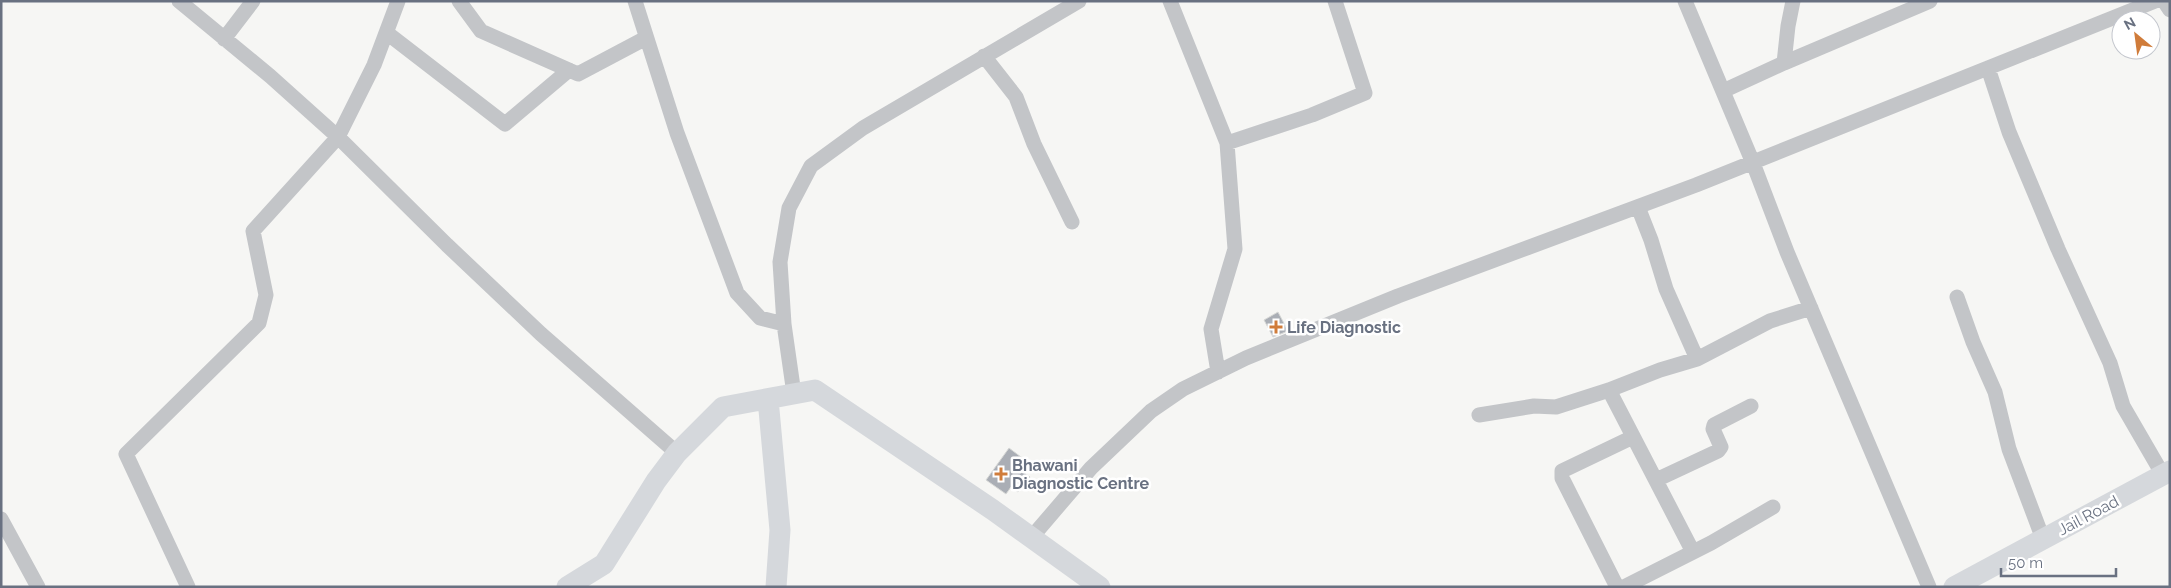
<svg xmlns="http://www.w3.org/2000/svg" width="2171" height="588" viewBox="0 0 2171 588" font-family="Raleway,sans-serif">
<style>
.building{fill:#aaaeb5;stroke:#d7d8d6}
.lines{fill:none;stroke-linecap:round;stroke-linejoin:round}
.street{stroke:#c3c5c8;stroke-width:15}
.secondary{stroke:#d5d8dc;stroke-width:21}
.poi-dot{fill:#d07c3a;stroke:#fff;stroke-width:2}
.labels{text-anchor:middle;stroke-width:5;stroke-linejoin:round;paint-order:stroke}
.poi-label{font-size:16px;font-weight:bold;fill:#697181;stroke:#fff;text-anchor:start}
.street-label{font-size:16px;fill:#697181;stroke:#fff}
</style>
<rect width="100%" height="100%" fill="#f6f6f4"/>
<!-- building -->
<path class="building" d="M 1278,312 L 1288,331 L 1273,337 L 1264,320 Z
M 1009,448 L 1025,460 L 1019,469 L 1030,477 L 1018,492 L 1011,487 L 1006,494 L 986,480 Z"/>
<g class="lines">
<!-- street -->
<path class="street" d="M 179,1 L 270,76 L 338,137 L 447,245 L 541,334 L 677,453
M 459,1 L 481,31 L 578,74 L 646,38
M 635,1 L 677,133 L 737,293 L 760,318 L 784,324
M 1170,1 L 1227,143 L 1235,249 L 1211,329 L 1218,372
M 1685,1 L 1753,163 L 1787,252 L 1929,587
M 2164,1 L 2170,10
M 387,33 L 505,124 L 569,70
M 224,39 L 253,1
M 984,56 L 1016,97 L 1034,144 L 1072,222
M 1784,63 L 1788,26 L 1793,1
M 1988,68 L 2009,132 L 2058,249 L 2110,363 L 2123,406 L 2163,475
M 1723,91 L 1784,63 L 1930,1
M 1227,143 L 1312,115 L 1365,93 L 1335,1
M 1638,207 L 1651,240 L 1666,289 L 1697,359
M 1957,297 L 1973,342 L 1995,392 L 2009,449 L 2043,539
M 1609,390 L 1693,552
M 794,394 L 784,324 L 780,262 L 789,208 L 811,166 L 863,128 L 1079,1
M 1479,415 L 1534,406 L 1556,407 L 1609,390 L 1660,370 L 1697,359 L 1770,321 L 1811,308
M 1656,480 L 1718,451 L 1721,447 L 1713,429 L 1714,425 L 1751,406
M 1,519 L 38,587
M 1031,538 L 1091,468 L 1151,411 L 1183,389 L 1246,358 L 1398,296 L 1696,185 L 2155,1
M 188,587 L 126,454 L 259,323 L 266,295 L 253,231 L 338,137 L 374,65 L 398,1
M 1617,587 L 1562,478 L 1562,471 L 1633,437
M 1624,587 L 1711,543 L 1773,507"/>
<!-- secondary -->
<path class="secondary" d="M 768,399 L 780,530 L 776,587
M 567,587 L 604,564 L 656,481 L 677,453 L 723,407 L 815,390 L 993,510 L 1100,587
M 1954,587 L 2170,471"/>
</g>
<!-- markers -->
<g class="poi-dot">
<path d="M1273.5 319.5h5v5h5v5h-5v5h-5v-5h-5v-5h5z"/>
<path d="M998.5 466.5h5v5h5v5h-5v5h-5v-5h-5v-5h5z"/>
</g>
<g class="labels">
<!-- poi labels -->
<g class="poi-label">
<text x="1287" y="333">Life Diagnostic</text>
<text x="1012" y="471">Bhawani<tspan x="1012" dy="18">Diagnostic Centre</tspan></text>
</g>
<!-- street labels -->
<g class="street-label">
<text transform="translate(2088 515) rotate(-28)" y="6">Jail Road</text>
</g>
</g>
<!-- border -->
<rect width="2171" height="588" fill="none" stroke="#697181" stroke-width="5"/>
<!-- north arrow -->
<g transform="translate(2136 35) rotate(331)"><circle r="24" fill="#ffffff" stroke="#c3c6cd"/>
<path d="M0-4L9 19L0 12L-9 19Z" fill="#d07c3a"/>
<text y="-8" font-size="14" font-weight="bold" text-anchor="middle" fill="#697181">N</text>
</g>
<!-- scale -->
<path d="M2001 568v8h115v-8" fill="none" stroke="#697181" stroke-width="2.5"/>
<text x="2008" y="568" font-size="15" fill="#697181" stroke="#ffffff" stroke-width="4" paint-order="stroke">50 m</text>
</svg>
